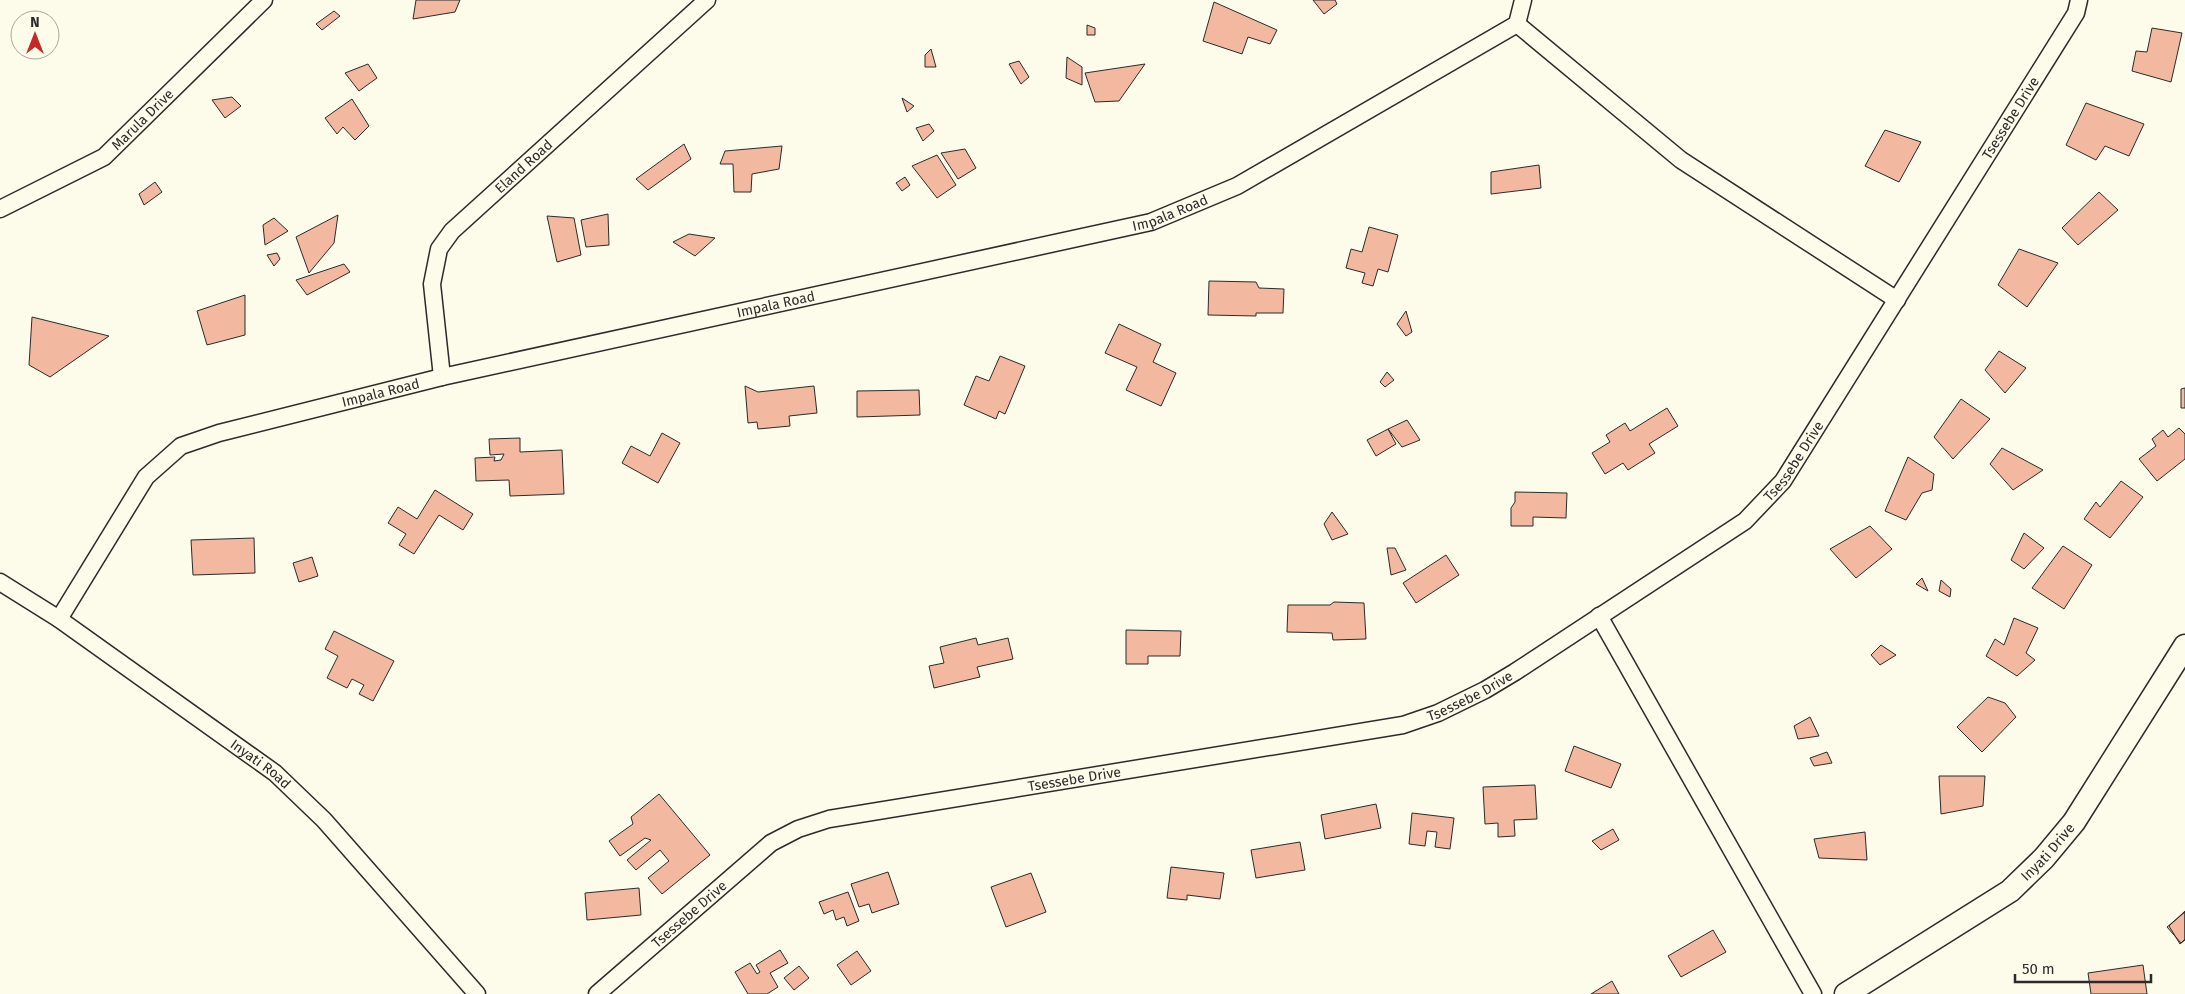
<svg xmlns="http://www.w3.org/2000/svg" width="2185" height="994" viewBox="0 0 2185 994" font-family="'Fira Sans',sans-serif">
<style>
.building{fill:#f2b8a0;stroke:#2b2b2b}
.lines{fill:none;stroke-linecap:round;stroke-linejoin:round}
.street-casing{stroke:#2b2b2b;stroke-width:19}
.secondary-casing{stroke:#2b2b2b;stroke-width:25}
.street{stroke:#fdfbea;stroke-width:16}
.secondary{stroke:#fdfbea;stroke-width:22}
.labels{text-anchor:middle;stroke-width:4;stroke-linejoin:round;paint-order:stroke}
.street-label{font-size:14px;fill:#2b2b2b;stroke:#fdfbea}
</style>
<rect width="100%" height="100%" fill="#fdfbea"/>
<!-- building -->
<path class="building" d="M 416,0 L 460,0 L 455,12 L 413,19 Z
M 1313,0 L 1335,0 L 1337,4 L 1324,14 Z
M 1214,2 L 1277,30 L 1270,44 L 1248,37 L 1242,54 L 1203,41 Z
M 334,11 L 340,16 L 322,30 L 316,24 Z
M 1087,25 L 1095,28 L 1095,35 L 1087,35 Z
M 2152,28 L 2182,33 L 2171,82 L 2132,71 L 2136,51 L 2147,52 Z
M 931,49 L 936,67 L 925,67 L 925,55 Z
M 1067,57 L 1082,67 L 1082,85 L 1066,78 Z
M 1019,61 L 1029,77 L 1021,84 L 1009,64 Z
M 368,64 L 377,78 L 359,91 L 345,73 Z
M 1145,64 L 1119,101 L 1095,102 L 1085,73 Z
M 232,97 L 241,106 L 225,118 L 212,100 Z
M 902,98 L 914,106 L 907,112 Z
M 352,99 L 369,126 L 355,140 L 343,127 L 337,134 L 325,118 Z
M 2086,103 L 2144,124 L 2129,156 L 2105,146 L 2096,160 L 2066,145 Z
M 929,124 L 934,131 L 923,141 L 916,128 Z
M 1885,130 L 1921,142 L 1899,182 L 1865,166 Z
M 684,144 L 691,159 L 648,190 L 636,179 Z
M 782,146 L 779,169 L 752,174 L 751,192 L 734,192 L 733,164 L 720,164 L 725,151 Z
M 965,149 L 976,168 L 958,179 L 941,153 Z
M 937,155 L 956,185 L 937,198 L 912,166 Z
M 1539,165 L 1541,188 L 1491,194 L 1491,172 Z
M 905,177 L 910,185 L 902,191 L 896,183 Z
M 155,182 L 162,192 L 144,205 L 139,194 Z
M 2099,192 L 2118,210 L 2078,245 L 2062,228 Z
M 608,214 L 609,245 L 586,247 L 581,220 Z
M 338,215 L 334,243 L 309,273 L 296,237 Z
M 547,216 L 574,218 L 581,255 L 557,262 Z
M 274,218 L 288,231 L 265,245 L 263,225 Z
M 1369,227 L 1398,235 L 1388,272 L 1378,269 L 1373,286 L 1362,283 L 1365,273 L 1346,268 L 1351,249 L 1362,252 Z
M 689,234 L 715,238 L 695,256 L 673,242 Z
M 2019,249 L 2058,263 L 2027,307 L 1998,285 Z
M 277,253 L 280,259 L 274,266 L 267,255 Z
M 344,264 L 350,272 L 307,295 L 296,280 Z
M 1209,281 L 1256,282 L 1259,288 L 1284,289 L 1283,313 L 1256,313 L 1256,316 L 1208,315 Z
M 245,295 L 245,335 L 207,345 L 197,311 Z
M 1406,311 L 1412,332 L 1406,336 L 1397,324 Z
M 32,317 L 109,336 L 50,377 L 29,365 Z
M 1119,324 L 1161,344 L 1153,362 L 1176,373 L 1161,406 L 1126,390 L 1137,367 L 1105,353 Z
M 1999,351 L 2026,368 L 2005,393 L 1985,370 Z
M 1000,356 L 1025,366 L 1005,414 L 999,411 L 996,419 L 964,405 L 976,376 L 989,381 Z
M 1387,372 L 1394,380 L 1385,387 L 1380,382 Z
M 745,386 L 758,392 L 814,386 L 817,413 L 789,416 L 790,426 L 758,429 L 757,422 L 748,423 Z
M 2185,388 L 2185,408 L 2181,408 L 2181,389 Z
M 919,390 L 920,415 L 857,417 L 857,391 Z
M 1961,399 L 1990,419 L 1953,459 L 1934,437 Z
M 1667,408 L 1678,426 L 1649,444 L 1655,453 L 1628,470 L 1623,463 L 1605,474 L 1592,453 L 1610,442 L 1606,435 L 1625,423 L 1630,431 Z
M 1407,420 L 1420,440 L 1402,447 L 1388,429 Z
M 2179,428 L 2185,434 L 2185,459 L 2157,481 L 2139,459 L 2156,446 L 2152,439 L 2163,430 L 2168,437 Z
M 1388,429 L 1396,444 L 1376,456 L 1367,440 Z
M 662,433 L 680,443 L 658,483 L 622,463 L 631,446 L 650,456 Z
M 520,438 L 520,452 L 562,450 L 564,494 L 510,496 L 509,480 L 476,481 L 475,458 L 495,457 L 494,461 L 501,460 L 504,454 L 490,455 L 489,439 Z
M 2002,448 L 2043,470 L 2013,490 L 1990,464 Z
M 1908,457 L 1934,474 L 1932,490 L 1922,493 L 1906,520 L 1885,511 Z
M 2121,481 L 2143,497 L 2110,538 L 2084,519 L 2096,502 L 2100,507 Z
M 435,490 L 473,514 L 463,530 L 439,515 L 414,554 L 399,545 L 406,534 L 388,523 L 398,507 L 417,519 Z
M 1515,492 L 1567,493 L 1566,518 L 1533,517 L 1533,526 L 1511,526 L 1511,508 L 1515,502 Z
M 1332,512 L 1348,534 L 1332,540 L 1324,524 Z
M 1870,526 L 1892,549 L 1856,578 L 1830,549 Z
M 2024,533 L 2044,548 L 2024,569 L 2011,560 Z
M 254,538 L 255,573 L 193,575 L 191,540 Z
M 2063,546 L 2092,565 L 2064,609 L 2032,588 Z
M 1387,548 L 1395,548 L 1406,570 L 1391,575 Z
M 1446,555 L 1459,575 L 1416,603 L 1403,583 Z
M 312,557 L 318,576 L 299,582 L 293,563 Z
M 1922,578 L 1928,591 L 1916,584 Z
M 1941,580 L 1951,589 L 1950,597 L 1939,591 Z
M 1334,602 L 1364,603 L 1366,639 L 1333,640 L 1332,633 L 1287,632 L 1288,605 L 1330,605 Z
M 2014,618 L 2038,628 L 2026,653 L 2035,660 L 2017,676 L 1986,656 L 1995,639 L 2004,645 Z
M 1126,630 L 1181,631 L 1180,656 L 1148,656 L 1148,664 L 1126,664 Z
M 334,631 L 394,661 L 373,701 L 359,694 L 364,685 L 352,679 L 347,688 L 327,678 L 338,656 L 325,649 Z
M 976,638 L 978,645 L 1008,638 L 1013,659 L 977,667 L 980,677 L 934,688 L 929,666 L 944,663 L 940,647 Z
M 1881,645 L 1896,655 L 1880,665 L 1871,655 Z
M 1988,697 L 2005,703 L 2016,717 L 1982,752 L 1957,727 Z
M 1810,717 L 1819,736 L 1798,739 L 1794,726 Z
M 1574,746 L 1621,764 L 1611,788 L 1565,771 Z
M 1827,752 L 1832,763 L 1814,766 L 1810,758 Z
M 1939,776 L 1985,776 L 1983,806 L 1941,814 Z
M 1535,785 L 1537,819 L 1514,820 L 1515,836 L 1498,837 L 1498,823 L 1485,824 L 1483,787 Z
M 659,794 L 710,855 L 662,894 L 648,878 L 669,861 L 660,850 L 636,870 L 627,860 L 651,840 L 645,838 L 620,856 L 609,841 L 633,824 L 631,817 Z
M 1376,804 L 1381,828 L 1325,839 L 1321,815 Z
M 1412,813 L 1454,818 L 1450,849 L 1435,847 L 1437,832 L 1427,831 L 1425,846 L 1409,844 Z
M 1613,829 L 1619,840 L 1601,850 L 1592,841 Z
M 1865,832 L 1867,860 L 1819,858 L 1814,839 Z
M 1300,842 L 1305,870 L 1256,878 L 1251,850 Z
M 1171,867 L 1224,873 L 1220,899 L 1187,895 L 1187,900 L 1167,898 Z
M 888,872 L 899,904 L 872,913 L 869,904 L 859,907 L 851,884 Z
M 1031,873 L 1046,912 L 1006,927 L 991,887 Z
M 639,888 L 641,915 L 587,920 L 585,893 Z
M 848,892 L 859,921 L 847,926 L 844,917 L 836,920 L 833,910 L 824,914 L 819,902 Z
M 2185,911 L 2185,940 L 2180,944 L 2169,926 Z
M 2185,912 L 2185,939 L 2181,943 L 2167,927 Z
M 1713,930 L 1726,952 L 1681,977 L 1668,956 Z
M 780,950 L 788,963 L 770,973 L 778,987 L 767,994 L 748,994 L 735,972 L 750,963 L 757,974 L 760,972 L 756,965 Z
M 857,951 L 871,971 L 851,985 L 837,965 Z
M 2143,965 L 2147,994 L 2091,994 L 2088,973 Z
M 799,966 L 809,978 L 794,990 L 784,978 Z
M 1612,981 L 1619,994 L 1591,994 Z"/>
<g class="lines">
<!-- street casing -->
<g class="street-casing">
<g id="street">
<path d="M 1517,24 L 1681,160 L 1897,300"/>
<path id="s1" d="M 0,209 L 104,157 L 264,0"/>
<path id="s2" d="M 442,377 L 432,284 L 439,249 L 452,231 L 707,0"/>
<path id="s3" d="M 0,582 L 59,619 L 275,773 L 324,820 L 477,994"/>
<path d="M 1599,616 L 1813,994"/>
<path id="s4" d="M 59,619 L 146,477 L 181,446 L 219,433 L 442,377 L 1151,222 L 1237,186 L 1517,24 L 1523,0"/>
<path id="s5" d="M 597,994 L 771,843 L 798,829 L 829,819 L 1403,725 L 1438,713 L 1485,690 L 1515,672 L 1745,521 L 1783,481 L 2076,13 L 2079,0"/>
</g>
</g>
<!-- secondary casing -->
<g class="secondary-casing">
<g id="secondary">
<path id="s6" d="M 1846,994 L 2010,891 L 2044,858 L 2074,822 L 2185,646"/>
</g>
</g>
<!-- street -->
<use href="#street" class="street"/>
<!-- secondary -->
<use href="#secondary" class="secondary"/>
</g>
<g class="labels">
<!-- street labels -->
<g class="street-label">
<text dy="5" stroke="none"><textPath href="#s5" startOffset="1758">Tsessebe Drive</textPath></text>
<text dy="5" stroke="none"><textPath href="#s1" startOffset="170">Marula Drive</textPath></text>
<text dy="5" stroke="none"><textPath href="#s2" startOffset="248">Eland Road</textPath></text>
<text dy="5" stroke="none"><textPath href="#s4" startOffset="1230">Impala Road</textPath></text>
<text dy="5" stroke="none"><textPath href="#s4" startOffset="825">Impala Road</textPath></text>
<text dy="5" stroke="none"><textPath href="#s4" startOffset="420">Impala Road</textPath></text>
<text dy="5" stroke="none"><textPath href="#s5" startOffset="1352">Tsessebe Drive</textPath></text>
<text dy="5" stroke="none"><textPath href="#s5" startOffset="948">Tsessebe Drive</textPath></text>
<text dy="5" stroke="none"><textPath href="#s3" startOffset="318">Inyati Road</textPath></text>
<text dy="5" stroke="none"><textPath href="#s5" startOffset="542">Tsessebe Drive</textPath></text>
<text dy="5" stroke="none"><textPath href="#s6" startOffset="248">Inyati Drive</textPath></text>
<text dy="5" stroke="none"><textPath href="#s5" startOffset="122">Tsessebe Drive</textPath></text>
</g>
</g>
<!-- north arrow -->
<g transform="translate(35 35)"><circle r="24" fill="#fdfbea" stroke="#a9a89e"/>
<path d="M0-4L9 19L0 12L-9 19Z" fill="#c62828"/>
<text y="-8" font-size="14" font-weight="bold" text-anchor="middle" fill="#2b2b2b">N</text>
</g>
<!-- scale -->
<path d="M2015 974v8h136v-8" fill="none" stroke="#2b2b2b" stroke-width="2.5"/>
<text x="2022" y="974" font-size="15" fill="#2b2b2b" stroke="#fdfbea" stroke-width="4" paint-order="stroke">50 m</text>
</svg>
